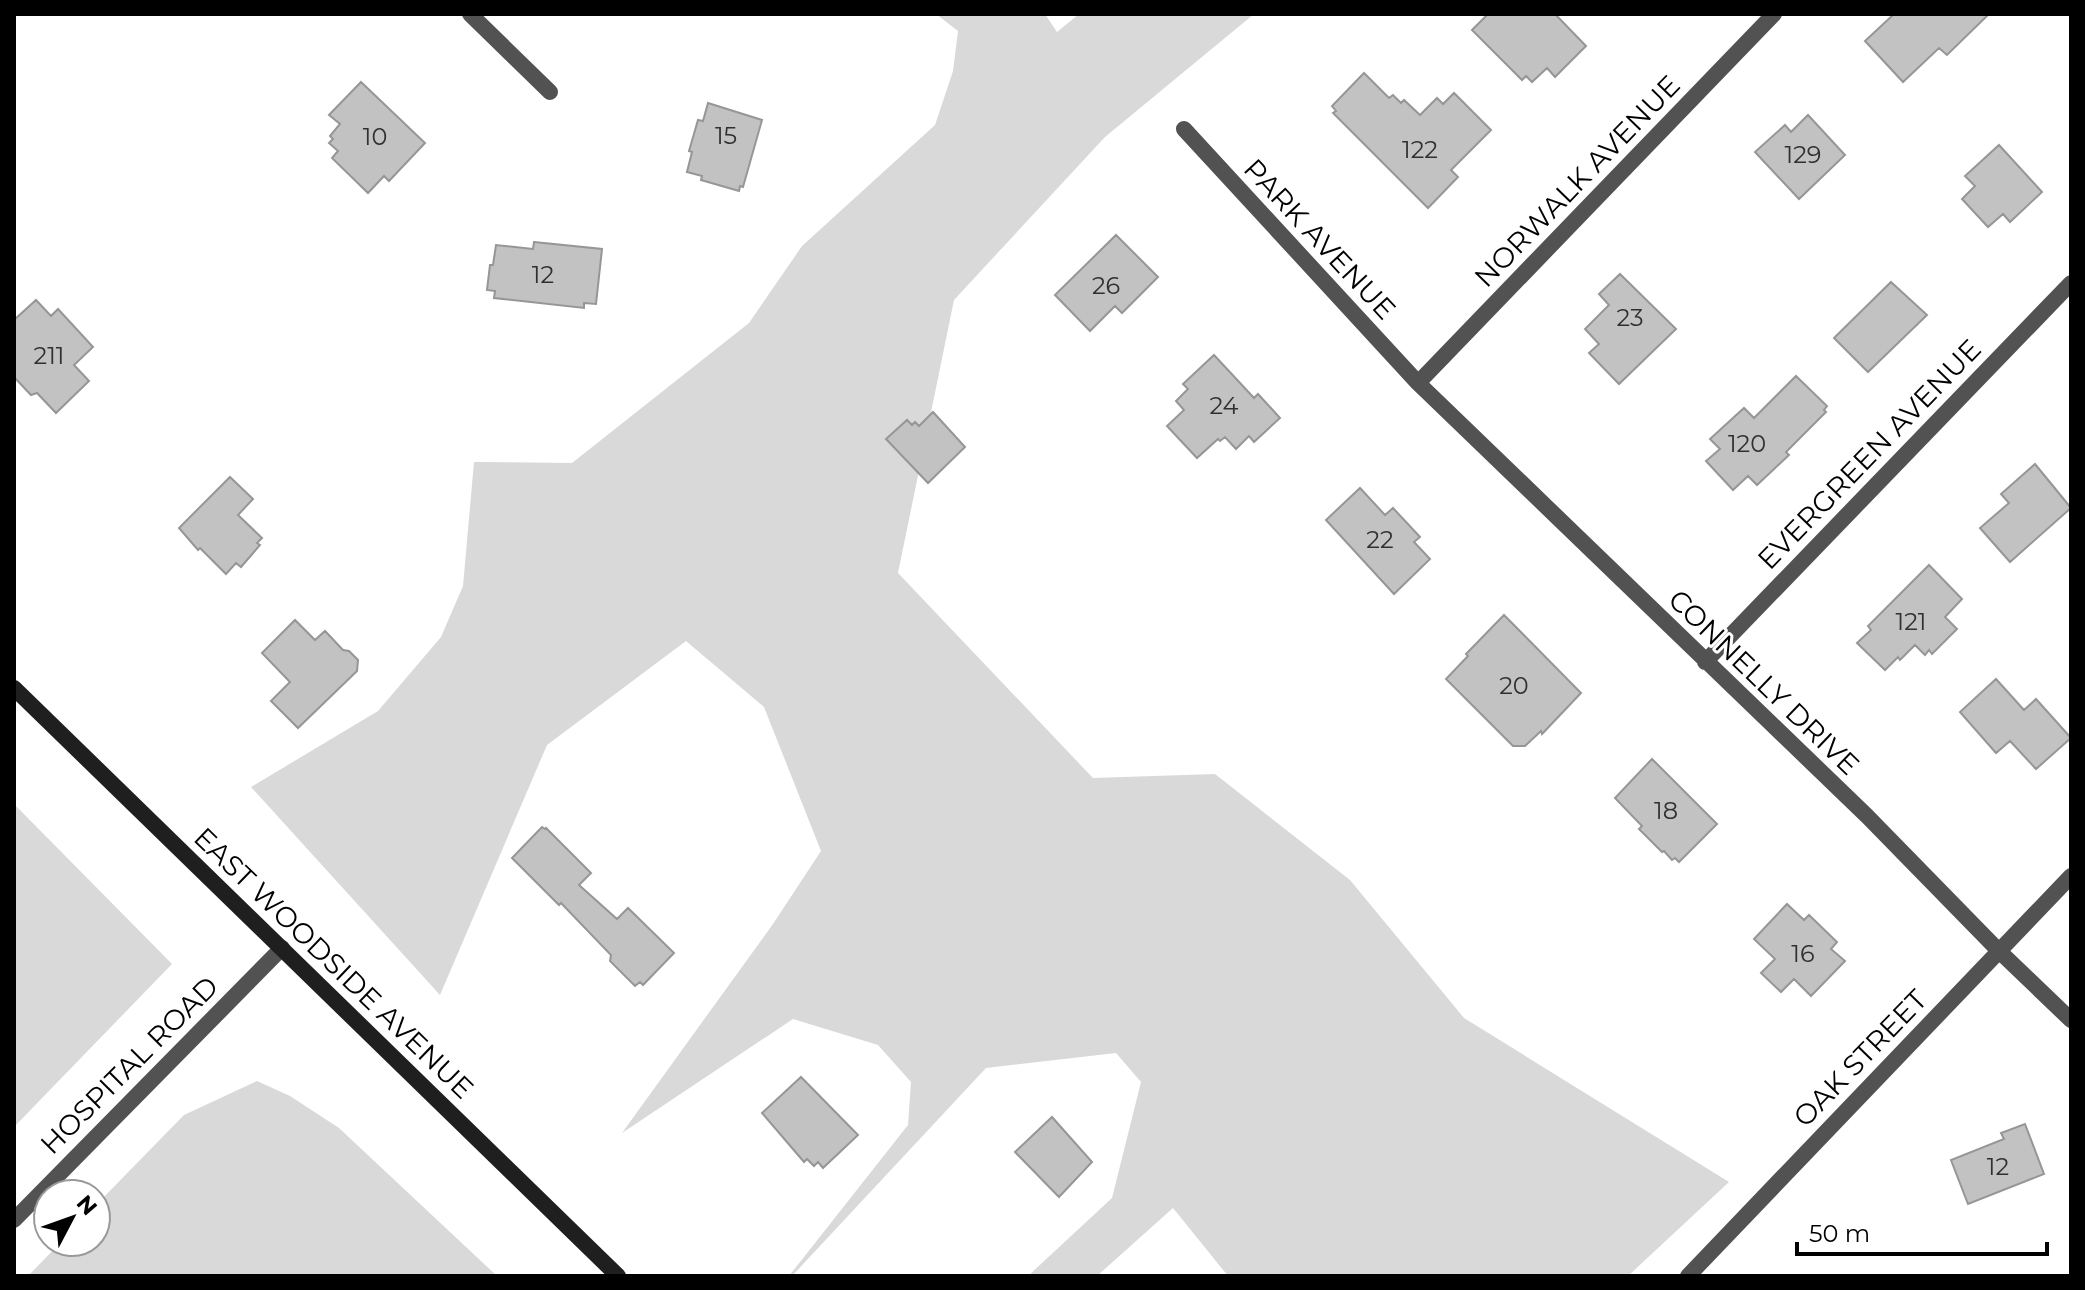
<svg xmlns="http://www.w3.org/2000/svg" width="2085" height="1290" viewBox="0 0 2085 1290" font-family="Montserrat,sans-serif">
<style>
.green{fill:#d9d9d9}
.building{fill:#c2c2c2;stroke:#969696;stroke-width:2}
.lines{fill:none;stroke-linecap:round;stroke-linejoin:round}
.minor{stroke:#525252;stroke-width:16}
.tertiary{stroke:#525252;stroke-width:16}
.secondary{stroke:#1f1f1f;stroke-width:16}
.labels{text-anchor:middle;stroke-width:6;stroke-linejoin:round;paint-order:stroke}
.number-label{font-size:24px;fill:#303030}
.street-label{font-size:28px;fill:#000;stroke:#fff}
</style>
<rect width="100%" height="100%" fill="#fff"/>
<!-- green -->
<path class="green" d="M 936,14 L 1045,14 L 1057,32 L 1079,14 L 1254,14 L 1105,137 L 954,300 L 898,573 L 1093,778 L 1215,774 L 1350,880 L 1464,1018 L 1729,1182 L 1628,1276 L 1228,1276 L 1173,1208 L 1097,1276 L 1028,1276 L 1112,1198 L 1141,1082 L 1116,1053 L 986,1068 L 792,1276 L 789,1276 L 908,1125 L 911,1082 L 878,1045 L 793,1019 L 622,1133 L 773,924 L 821,851 L 764,707 L 686,641 L 547,745 L 440,995 L 251,787 L 378,711 L 441,637 L 463,586 L 474,462 L 572,463 L 749,323 L 802,246 L 935,125 L 953,71 L 958,31 Z
M 14,804 L 172,964 L 14,1127 Z
M 257,1081 L 290,1096 L 339,1128 L 497,1276 L 28,1276 L 61,1242 L 96,1242 L 96,1205 L 184,1115 Z"/>
<!-- building -->
<path class="building" d="M 1488,14 L 1555,14 L 1586,46 L 1555,77 L 1547,68 L 1532,82 L 1526,76 L 1522,80 L 1472,30 Z
M 1894,14 L 1989,14 L 1947,55 L 1939,48 L 1903,82 L 1865,41 Z
M 1364,73 L 1389,98 L 1393,95 L 1401,103 L 1404,100 L 1420,115 L 1437,98 L 1443,104 L 1454,93 L 1491,130 L 1451,170 L 1458,177 L 1428,208 L 1333,113 L 1336,111 L 1332,106 Z
M 361,82 L 425,143 L 389,181 L 384,176 L 368,193 L 332,158 L 338,151 L 329,143 L 333,139 L 330,136 L 340,124 L 329,115 Z
M 708,103 L 762,120 L 743,187 L 740,186 L 739,191 L 701,180 L 702,176 L 687,172 L 692,152 L 689,151 L 698,120 L 703,121 Z
M 1808,115 L 1845,155 L 1799,199 L 1755,152 L 1785,125 L 1791,132 Z
M 1999,145 L 2042,192 L 2010,222 L 2003,214 L 1988,227 L 1962,199 L 1975,186 L 1965,176 Z
M 1116,235 L 1158,277 L 1122,313 L 1115,306 L 1090,331 L 1055,295 Z
M 534,242 L 602,249 L 596,304 L 584,303 L 584,308 L 494,298 L 495,291 L 487,290 L 490,265 L 493,265 L 496,245 L 533,249 Z
M 1620,274 L 1676,329 L 1619,384 L 1589,353 L 1599,344 L 1585,329 L 1609,305 L 1599,294 Z
M 1891,282 L 1927,315 L 1868,372 L 1834,338 Z
M 36,300 L 51,316 L 58,309 L 93,347 L 74,365 L 89,381 L 56,413 L 37,393 L 31,395 L 14,377 L 14,320 Z
M 1214,355 L 1254,398 L 1258,394 L 1280,418 L 1254,442 L 1249,436 L 1236,449 L 1225,437 L 1220,441 L 1218,439 L 1197,458 L 1167,426 L 1184,410 L 1176,401 L 1188,389 L 1183,384 Z
M 1796,376 L 1827,406 L 1824,410 L 1826,412 L 1786,452 L 1789,455 L 1757,485 L 1748,476 L 1733,490 L 1706,461 L 1720,449 L 1710,439 L 1744,408 L 1754,418 Z
M 933,412 L 965,447 L 928,483 L 886,439 L 907,420 L 912,425 L 915,422 L 919,426 Z
M 2035,464 L 2071,508 L 2010,562 L 1980,528 L 2009,503 L 2001,494 Z
M 230,477 L 253,499 L 238,515 L 262,538 L 257,543 L 260,545 L 241,567 L 236,563 L 226,574 L 200,548 L 198,550 L 179,528 Z
M 1360,488 L 1385,515 L 1393,508 L 1420,537 L 1414,542 L 1430,559 L 1394,594 L 1326,520 Z
M 1929,565 L 1962,599 L 1945,617 L 1957,629 L 1932,654 L 1929,650 L 1925,655 L 1915,645 L 1900,660 L 1898,657 L 1885,670 L 1857,643 L 1871,630 L 1868,626 Z
M 1504,615 L 1581,693 L 1542,734 L 1541,731 L 1525,746 L 1513,746 L 1446,679 L 1468,656 L 1466,654 Z
M 295,620 L 315,640 L 325,631 L 343,650 L 349,651 L 358,660 L 357,671 L 298,728 L 271,701 L 290,682 L 262,653 Z
M 1996,679 L 2024,710 L 2036,699 L 2071,738 L 2036,769 L 2010,741 L 1996,753 L 1960,712 Z
M 1652,759 L 1717,824 L 1679,862 L 1675,858 L 1672,860 L 1664,851 L 1662,852 L 1639,829 L 1642,826 L 1615,798 Z
M 542,827 L 545,829 L 546,828 L 591,873 L 579,885 L 617,919 L 628,908 L 674,953 L 643,985 L 640,982 L 635,986 L 610,961 L 611,955 L 561,903 L 559,905 L 512,858 Z
M 1787,904 L 1804,920 L 1809,915 L 1837,942 L 1831,949 L 1845,961 L 1811,996 L 1794,979 L 1781,992 L 1761,973 L 1775,959 L 1754,939 Z
M 801,1077 L 858,1135 L 823,1168 L 818,1162 L 814,1166 L 807,1159 L 804,1162 L 762,1113 Z
M 1052,1117 L 1092,1162 L 1059,1197 L 1015,1152 Z
M 2025,1124 L 2044,1174 L 1968,1204 L 1951,1160 L 2004,1139 L 2001,1133 Z"/>
<g class="lines">
<!-- minor -->
<path class="minor" d="M 470,14 L 550,92
M 1184,129 L 1418,383 L 1867,816 L 1998,950 L 2071,1020
M 1418,383 L 1774,14
M 1705,662 L 2071,283
M 1688,1276 L 2071,876"/>
<!-- tertiary -->
<path class="tertiary" d="M 14,1220 L 282,948"/>
<!-- secondary -->
<path class="secondary" d="M 14,688 L 618,1276"/>
</g>
<g class="labels">
<!-- number labels -->
<g class="number-label">
<text x="726" y="144">15</text>
<text x="375" y="145">10</text>
<text x="1420" y="158">122</text>
<text x="1803" y="163">129</text>
<text x="543" y="283">12</text>
<text x="1106" y="294">26</text>
<text x="1630" y="326">23</text>
<text x="49" y="364">211</text>
<text x="1224" y="414">24</text>
<text x="1747" y="452">120</text>
<text x="1380" y="548">22</text>
<text x="1911" y="630">121</text>
<text x="1514" y="694">20</text>
<text x="1666" y="819">18</text>
<text x="1803" y="962">16</text>
<text x="1998" y="1175">12</text>
</g>
<!-- street labels -->
<g class="street-label">
<text transform="translate(1577 181) rotate(-46)" y="10">NORWALK AVENUE</text>
<text transform="translate(1320 239) rotate(47)" y="10">PARK AVENUE</text>
<text transform="translate(1869 454) rotate(-46)" y="10">EVERGREEN AVENUE</text>
<text transform="translate(1764 682) rotate(44)" y="10">CONNELLY DRIVE</text>
<text transform="translate(334 963) rotate(44)" y="10">EAST WOODSIDE AVENUE</text>
<text transform="translate(1860 1058) rotate(-46)" y="10">OAK STREET</text>
<text transform="translate(129 1065) rotate(-45)" y="10">HOSPITAL ROAD</text>
</g>
</g>
<!-- border -->
<rect width="2085" height="1290" fill="none" stroke="#000000" stroke-width="32"/>
<!-- north arrow -->
<g transform="translate(72 1218) rotate(49)"><circle r="38" fill="#ffffff" stroke="#999999" stroke-width="2"/>
<path d="M0-6L14 30L0 20L-14 30Z" fill="#000000"/>
<text y="-12" font-size="22" font-weight="bold" text-anchor="middle" fill="#000000">N</text>
</g>
<!-- scale -->
<path d="M1797 1242v12h250v-12" fill="none" stroke="#000000" stroke-width="4"/>
<text x="1809" y="1242" font-size="24" fill="#000000" stroke="#ffffff" stroke-width="6" paint-order="stroke">50 m</text>
</svg>
